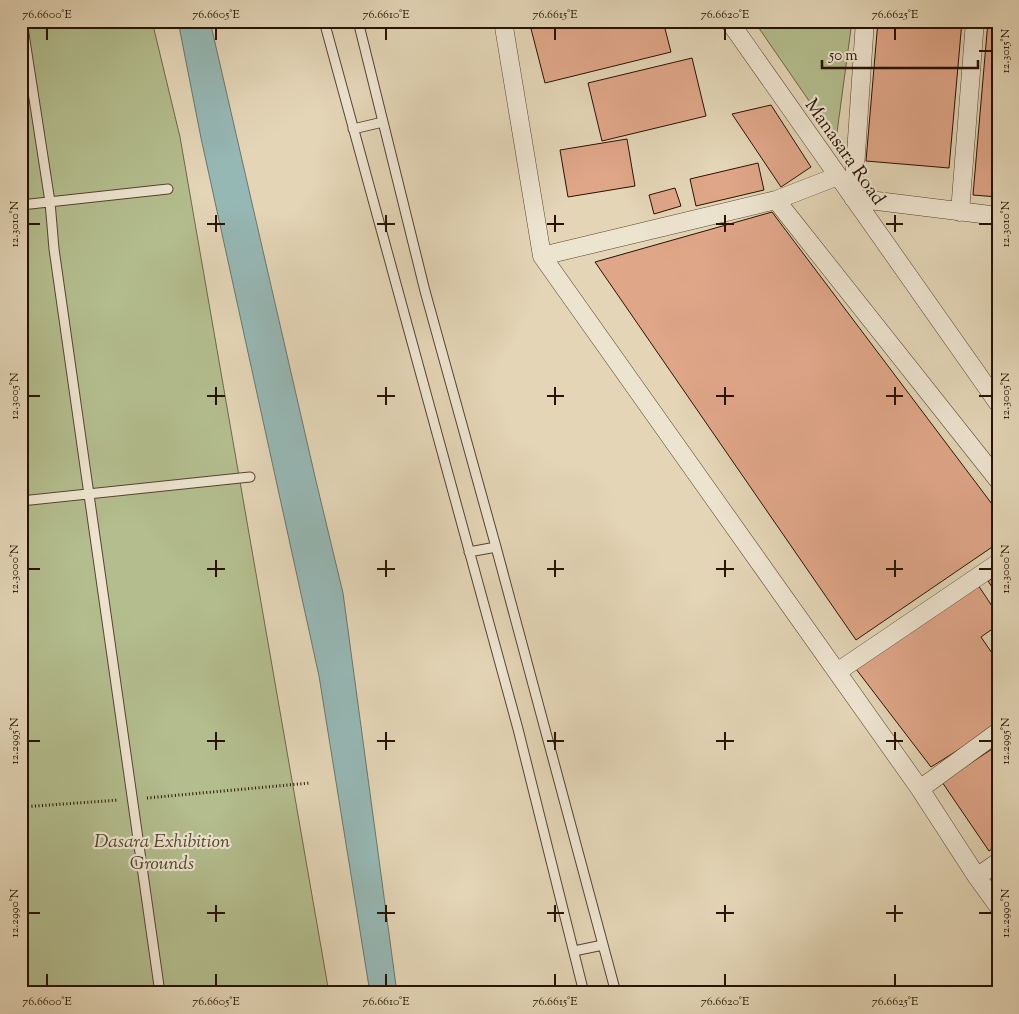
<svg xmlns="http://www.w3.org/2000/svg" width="1019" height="1014" viewBox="0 0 1019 1014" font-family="'Sorts Mill Goudy',serif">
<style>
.green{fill:#b3bd8e;stroke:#6e6847}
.water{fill:#96b8b5;stroke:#6a766d}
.building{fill:#dfa688;stroke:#291200}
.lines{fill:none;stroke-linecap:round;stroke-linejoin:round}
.service-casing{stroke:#58432e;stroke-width:11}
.minor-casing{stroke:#58432e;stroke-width:19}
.path{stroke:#291200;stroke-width:3;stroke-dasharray:1 2.5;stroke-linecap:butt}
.service{stroke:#ede4d0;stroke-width:9}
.minor{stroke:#ede4d0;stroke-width:18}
.ticks{fill:none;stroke:#291200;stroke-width:2}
.labels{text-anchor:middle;stroke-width:4.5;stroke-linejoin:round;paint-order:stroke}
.street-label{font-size:19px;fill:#291200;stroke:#ede4d0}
.park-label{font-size:19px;font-style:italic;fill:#52452b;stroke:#ede4d0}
.neatline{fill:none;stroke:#291200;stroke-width:2}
.ticks-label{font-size:12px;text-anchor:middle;fill:#291200}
</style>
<rect width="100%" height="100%" fill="#e3d5b6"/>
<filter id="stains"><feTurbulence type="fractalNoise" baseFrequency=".004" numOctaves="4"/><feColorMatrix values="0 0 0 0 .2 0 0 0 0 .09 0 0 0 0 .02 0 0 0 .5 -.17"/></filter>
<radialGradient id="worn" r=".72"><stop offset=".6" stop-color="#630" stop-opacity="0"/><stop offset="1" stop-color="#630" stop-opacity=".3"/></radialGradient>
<!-- green -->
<path class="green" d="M 21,21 L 152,21 L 180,137 L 329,993 L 21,993 Z
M 754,21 L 852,21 L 836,140 Z"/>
<!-- water -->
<path class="water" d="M 178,21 L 210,21 L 316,481 L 343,593 L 397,993 L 370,993 L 319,676 L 201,138 Z"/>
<!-- building -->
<path class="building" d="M 529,21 L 663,21 L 671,52 L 545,83 Z
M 878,21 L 962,21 L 949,168 L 866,161 Z
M 988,21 L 998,21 L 998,197 L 973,195 Z
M 692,58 L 706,116 L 602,141 L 588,83 Z
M 771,105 L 811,167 L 781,187 L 732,114 Z
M 627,139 L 635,186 L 568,197 L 560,150 Z
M 758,163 L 764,190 L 696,206 L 690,179 Z
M 675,188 L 681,206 L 654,214 L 649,195 Z
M 772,212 L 998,512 L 998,543 L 856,640 L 595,262 Z
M 995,246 L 998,246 L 998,332 L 995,332 Z
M 998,575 L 998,596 L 988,581 Z
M 978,585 L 998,615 L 998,625 L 981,637 L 994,656 L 998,653 L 998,725 L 931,767 L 856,669 Z
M 998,745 L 998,845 L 989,851 L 942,782 Z"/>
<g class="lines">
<!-- service casing -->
<g class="service-casing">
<path id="service" d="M 22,21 L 50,202 L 54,249 L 160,993
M 324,21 L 518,729 L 584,993
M 358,21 L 425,291 L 496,547 L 616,993
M 353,129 L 383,122
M 21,205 L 168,189
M 21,501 L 250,477
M 469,552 L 496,547
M 574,951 L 603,945"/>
</g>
<!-- minor casing -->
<g class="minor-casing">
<path id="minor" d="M 503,21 L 542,256 L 920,789 L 977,877 L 998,906
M 729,21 L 998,403
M 865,21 L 853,198 L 998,216
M 776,200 L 998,480
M 960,212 L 975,21
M 542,256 L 776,200 L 838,176
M 837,672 L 998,563
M 920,789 L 998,732
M 977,877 L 998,862"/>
</g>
<!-- path -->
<path class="path" d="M 147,798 L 310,783
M 21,807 L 118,800"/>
<!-- service -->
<use href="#service" class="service"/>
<!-- minor -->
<use href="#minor" class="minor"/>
</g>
<!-- ticks -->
<path class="ticks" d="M 47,28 L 47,40M 216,28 L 216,40M 386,28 L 386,40M 555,28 L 555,40M 725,28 L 725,40M 895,28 L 895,40M 979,51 L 992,51M 216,215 L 216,232M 386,215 L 386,232M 555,215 L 555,232M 725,215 L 725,232M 895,215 L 895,232M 28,224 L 40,224M 207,224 L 225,224M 377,224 L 395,224M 547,224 L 564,224M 716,224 L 734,224M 886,224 L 903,224M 979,224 L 992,224M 216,387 L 216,405M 386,387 L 386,405M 555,387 L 555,405M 725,387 L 725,405M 895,387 L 895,405M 28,396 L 40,396M 207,396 L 225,396M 377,396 L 395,396M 547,396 L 564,396M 716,396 L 734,396M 886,396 L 903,396M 979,396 L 992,396M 216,560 L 216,577M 386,560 L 386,577M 555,560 L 555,577M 725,560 L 725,577M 895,560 L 895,577M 28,569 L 40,569M 207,569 L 225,569M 377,569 L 395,569M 547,569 L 564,569M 716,569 L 734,569M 886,569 L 903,569M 979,569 L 992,569M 216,732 L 216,750M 386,732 L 386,750M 555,732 L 555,750M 725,732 L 725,750M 895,732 L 895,750M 28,741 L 40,741M 207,741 L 225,741M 377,741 L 395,741M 547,741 L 564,741M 716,741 L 734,741M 886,741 L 903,741M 979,741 L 992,741M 216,905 L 216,922M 386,905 L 386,922M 555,905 L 555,922M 725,905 L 725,922M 895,905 L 895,922M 28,913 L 40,913M 207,913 L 225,913M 377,913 L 395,913M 547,913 L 564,913M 716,913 L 734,913M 886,913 L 903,913M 979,913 L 992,913M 47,974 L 47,986M 216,974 L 216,986M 386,974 L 386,986M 555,974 L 555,986M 725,974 L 725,986M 895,974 L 895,986"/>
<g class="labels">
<!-- street labels -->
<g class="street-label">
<text transform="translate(846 151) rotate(55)" y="7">Manasara Road</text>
</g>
<!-- park labels -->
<g class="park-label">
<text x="162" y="847">Dasara Exhibition<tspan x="162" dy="22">Grounds</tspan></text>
</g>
</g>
<!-- margin -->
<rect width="1019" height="1014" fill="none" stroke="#e3d5b6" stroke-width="55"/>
<!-- scale -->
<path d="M822 60v8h156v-8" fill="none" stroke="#291200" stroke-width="2.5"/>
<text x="829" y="60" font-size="15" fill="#291200" stroke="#ede4d0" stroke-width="4" paint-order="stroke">50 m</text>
<rect x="28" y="28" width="964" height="958" class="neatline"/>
<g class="ticks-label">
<text x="47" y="18">76.6600°E</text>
<text x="216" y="18">76.6605°E</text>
<text x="386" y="18">76.6610°E</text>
<text x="555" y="18">76.6615°E</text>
<text x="725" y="18">76.6620°E</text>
<text x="895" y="18">76.6625°E</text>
<text transform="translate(1005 51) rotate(-90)" y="4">12.3015°N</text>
<text transform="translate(14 224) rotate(-90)" y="4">12.3010°N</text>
<text transform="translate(1005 224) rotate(-90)" y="4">12.3010°N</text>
<text transform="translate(14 396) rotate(-90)" y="4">12.3005°N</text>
<text transform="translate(1005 396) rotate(-90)" y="4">12.3005°N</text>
<text transform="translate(14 569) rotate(-90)" y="4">12.3000°N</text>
<text transform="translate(1005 569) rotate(-90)" y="4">12.3000°N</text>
<text transform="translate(14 741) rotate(-90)" y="4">12.2995°N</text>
<text transform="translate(1005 741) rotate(-90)" y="4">12.2995°N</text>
<text transform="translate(14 913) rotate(-90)" y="4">12.2990°N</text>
<text transform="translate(1005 913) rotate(-90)" y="4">12.2990°N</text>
<text x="47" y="1005">76.6600°E</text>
<text x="216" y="1005">76.6605°E</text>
<text x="386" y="1005">76.6610°E</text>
<text x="555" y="1005">76.6615°E</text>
<text x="725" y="1005">76.6620°E</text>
<text x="895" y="1005">76.6625°E</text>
</g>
<rect width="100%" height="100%" filter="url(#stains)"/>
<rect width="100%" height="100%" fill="url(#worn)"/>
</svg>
